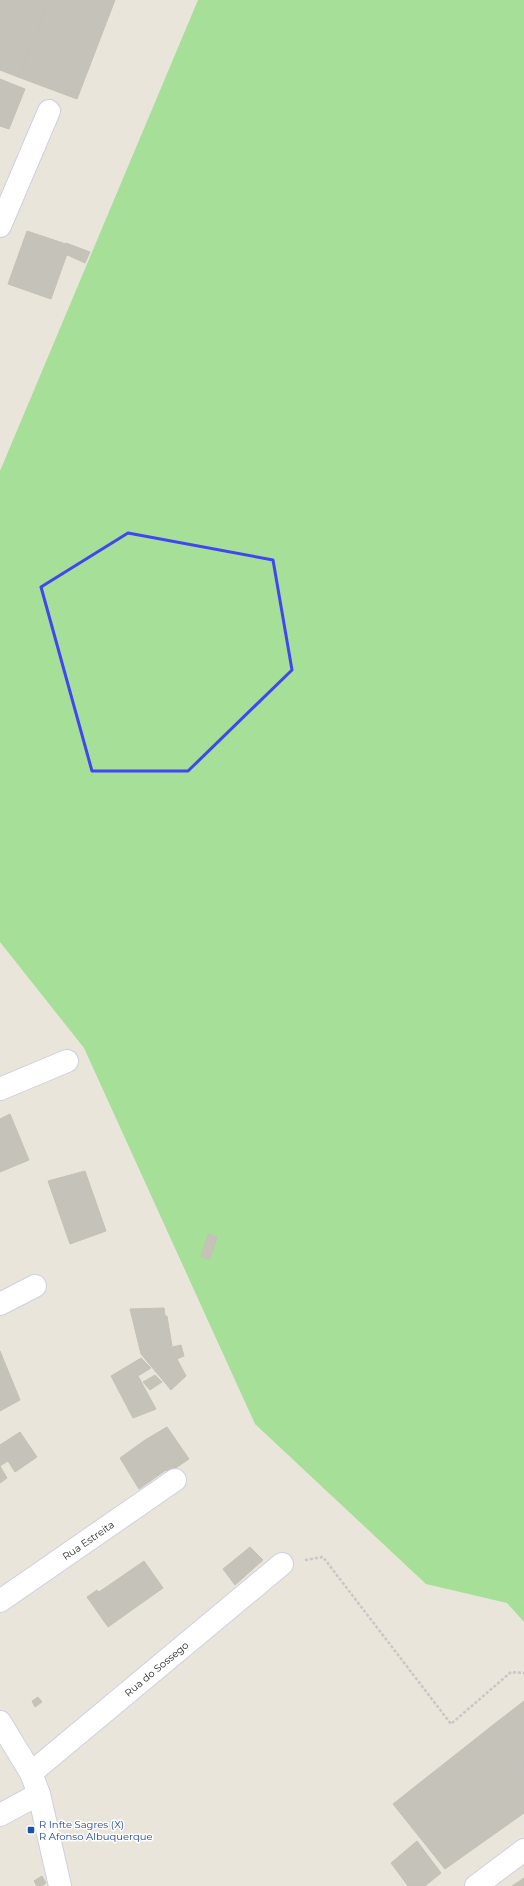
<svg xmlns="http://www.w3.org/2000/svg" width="524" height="1886" viewBox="0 0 524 1886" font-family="Montserrat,sans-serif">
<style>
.green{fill:#a6df98}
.building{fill:#c5c2ba;stroke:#c5c1b4}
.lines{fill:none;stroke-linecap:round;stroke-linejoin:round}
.street-casing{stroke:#cfd0e0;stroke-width:24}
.path{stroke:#c7c7c7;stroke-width:2.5;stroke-dasharray:3 2;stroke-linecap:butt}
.street{stroke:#fff;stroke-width:22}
.marked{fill:none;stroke:#3f46f2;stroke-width:3;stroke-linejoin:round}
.transit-dot{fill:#1a4fb4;stroke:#fff;stroke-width:1.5}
.labels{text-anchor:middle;stroke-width:3;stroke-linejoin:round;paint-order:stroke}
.street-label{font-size:10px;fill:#282828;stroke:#fff}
.transit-label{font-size:10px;fill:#164399;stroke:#fff;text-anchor:start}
</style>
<rect width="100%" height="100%" fill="#eae5da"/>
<!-- green -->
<path class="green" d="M 198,0 L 524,0 L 524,1622 L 507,1603 L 426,1584 L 255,1424 L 84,1048 L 0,942 L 0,471 Z"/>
<!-- building -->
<path class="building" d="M 0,0 L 50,0 L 18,77 L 0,70 Z
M 50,0 L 115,0 L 77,99 L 18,77 Z
M 0,79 L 25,89 L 9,129 L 0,126 Z
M 27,231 L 66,244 L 63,253 L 67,254 L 51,299 L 8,284 Z
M 66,243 L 90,252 L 85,263 L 63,253 Z
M 10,1114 L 29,1160 L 0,1172 L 0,1119 Z
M 85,1171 L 106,1231 L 70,1244 L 48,1181 Z
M 208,1234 L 217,1237 L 210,1259 L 201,1257 Z
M 164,1308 L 165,1316 L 167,1316 L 172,1346 L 141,1354 L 130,1309 Z
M 181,1345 L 184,1356 L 177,1359 L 186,1376 L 171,1390 L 141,1354 Z
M 0,1351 L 20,1400 L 0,1411 Z
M 141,1358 L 151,1368 L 138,1376 L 156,1409 L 133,1418 L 111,1376 Z
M 155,1375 L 162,1382 L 150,1390 L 143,1382 Z
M 167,1427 L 189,1459 L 168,1473 L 145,1440 Z
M 20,1432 L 37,1457 L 15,1472 L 8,1461 L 0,1466 L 7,1478 L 0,1483 L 0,1445 Z
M 145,1440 L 166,1470 L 139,1489 L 120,1458 Z
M 250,1547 L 263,1560 L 235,1585 L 223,1569 Z
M 144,1561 L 163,1588 L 108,1627 L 87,1597 L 97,1590 L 99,1592 Z
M 38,1697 L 42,1702 L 35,1707 L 32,1701 Z
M 524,1701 L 524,1768 L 493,1725 Z
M 493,1725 L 524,1768 L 524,1813 L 445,1869 L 393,1804 Z
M 417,1841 L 441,1873 L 425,1886 L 408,1886 L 391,1863 Z
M 42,1876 L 46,1883 L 42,1886 L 37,1886 L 34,1881 Z
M 524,1878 L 524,1886 L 512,1886 Z"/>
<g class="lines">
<!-- street casing -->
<g class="street-casing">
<g id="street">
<path d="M 0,226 L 49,111"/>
<path d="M 0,1089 L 67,1061"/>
<path d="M 0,1304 L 35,1286"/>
<path id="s1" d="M 0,1601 L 175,1480"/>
<path d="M 0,1722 L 31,1773 L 39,1794 L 60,1886"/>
<path id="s2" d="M 31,1773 L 282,1564"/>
<path d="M 0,1815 L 39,1794"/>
<path d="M 476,1886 L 524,1850"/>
</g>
</g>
<!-- path -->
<path class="path" d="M 305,1560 L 323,1557 L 451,1724 L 511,1672 L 524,1673"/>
<!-- street -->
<use href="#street" class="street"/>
</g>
<!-- marked area -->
<path class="marked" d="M 128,533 L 273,560 L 292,670 L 188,771 L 92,771 L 41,587 Z"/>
<!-- markers -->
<rect class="transit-dot" x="27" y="1826" width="8" height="8" rx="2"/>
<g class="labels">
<!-- street labels -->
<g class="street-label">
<text dy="4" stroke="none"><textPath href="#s1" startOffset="107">Rua Estreita</textPath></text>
<text dy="4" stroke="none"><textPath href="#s2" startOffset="163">Rua do Sossego</textPath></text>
</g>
<!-- transit labels -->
<g class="transit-label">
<text x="39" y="1828">R Infte Sagres (X)<tspan x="39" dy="12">R Afonso Albuquerque</tspan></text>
</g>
</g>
</svg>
